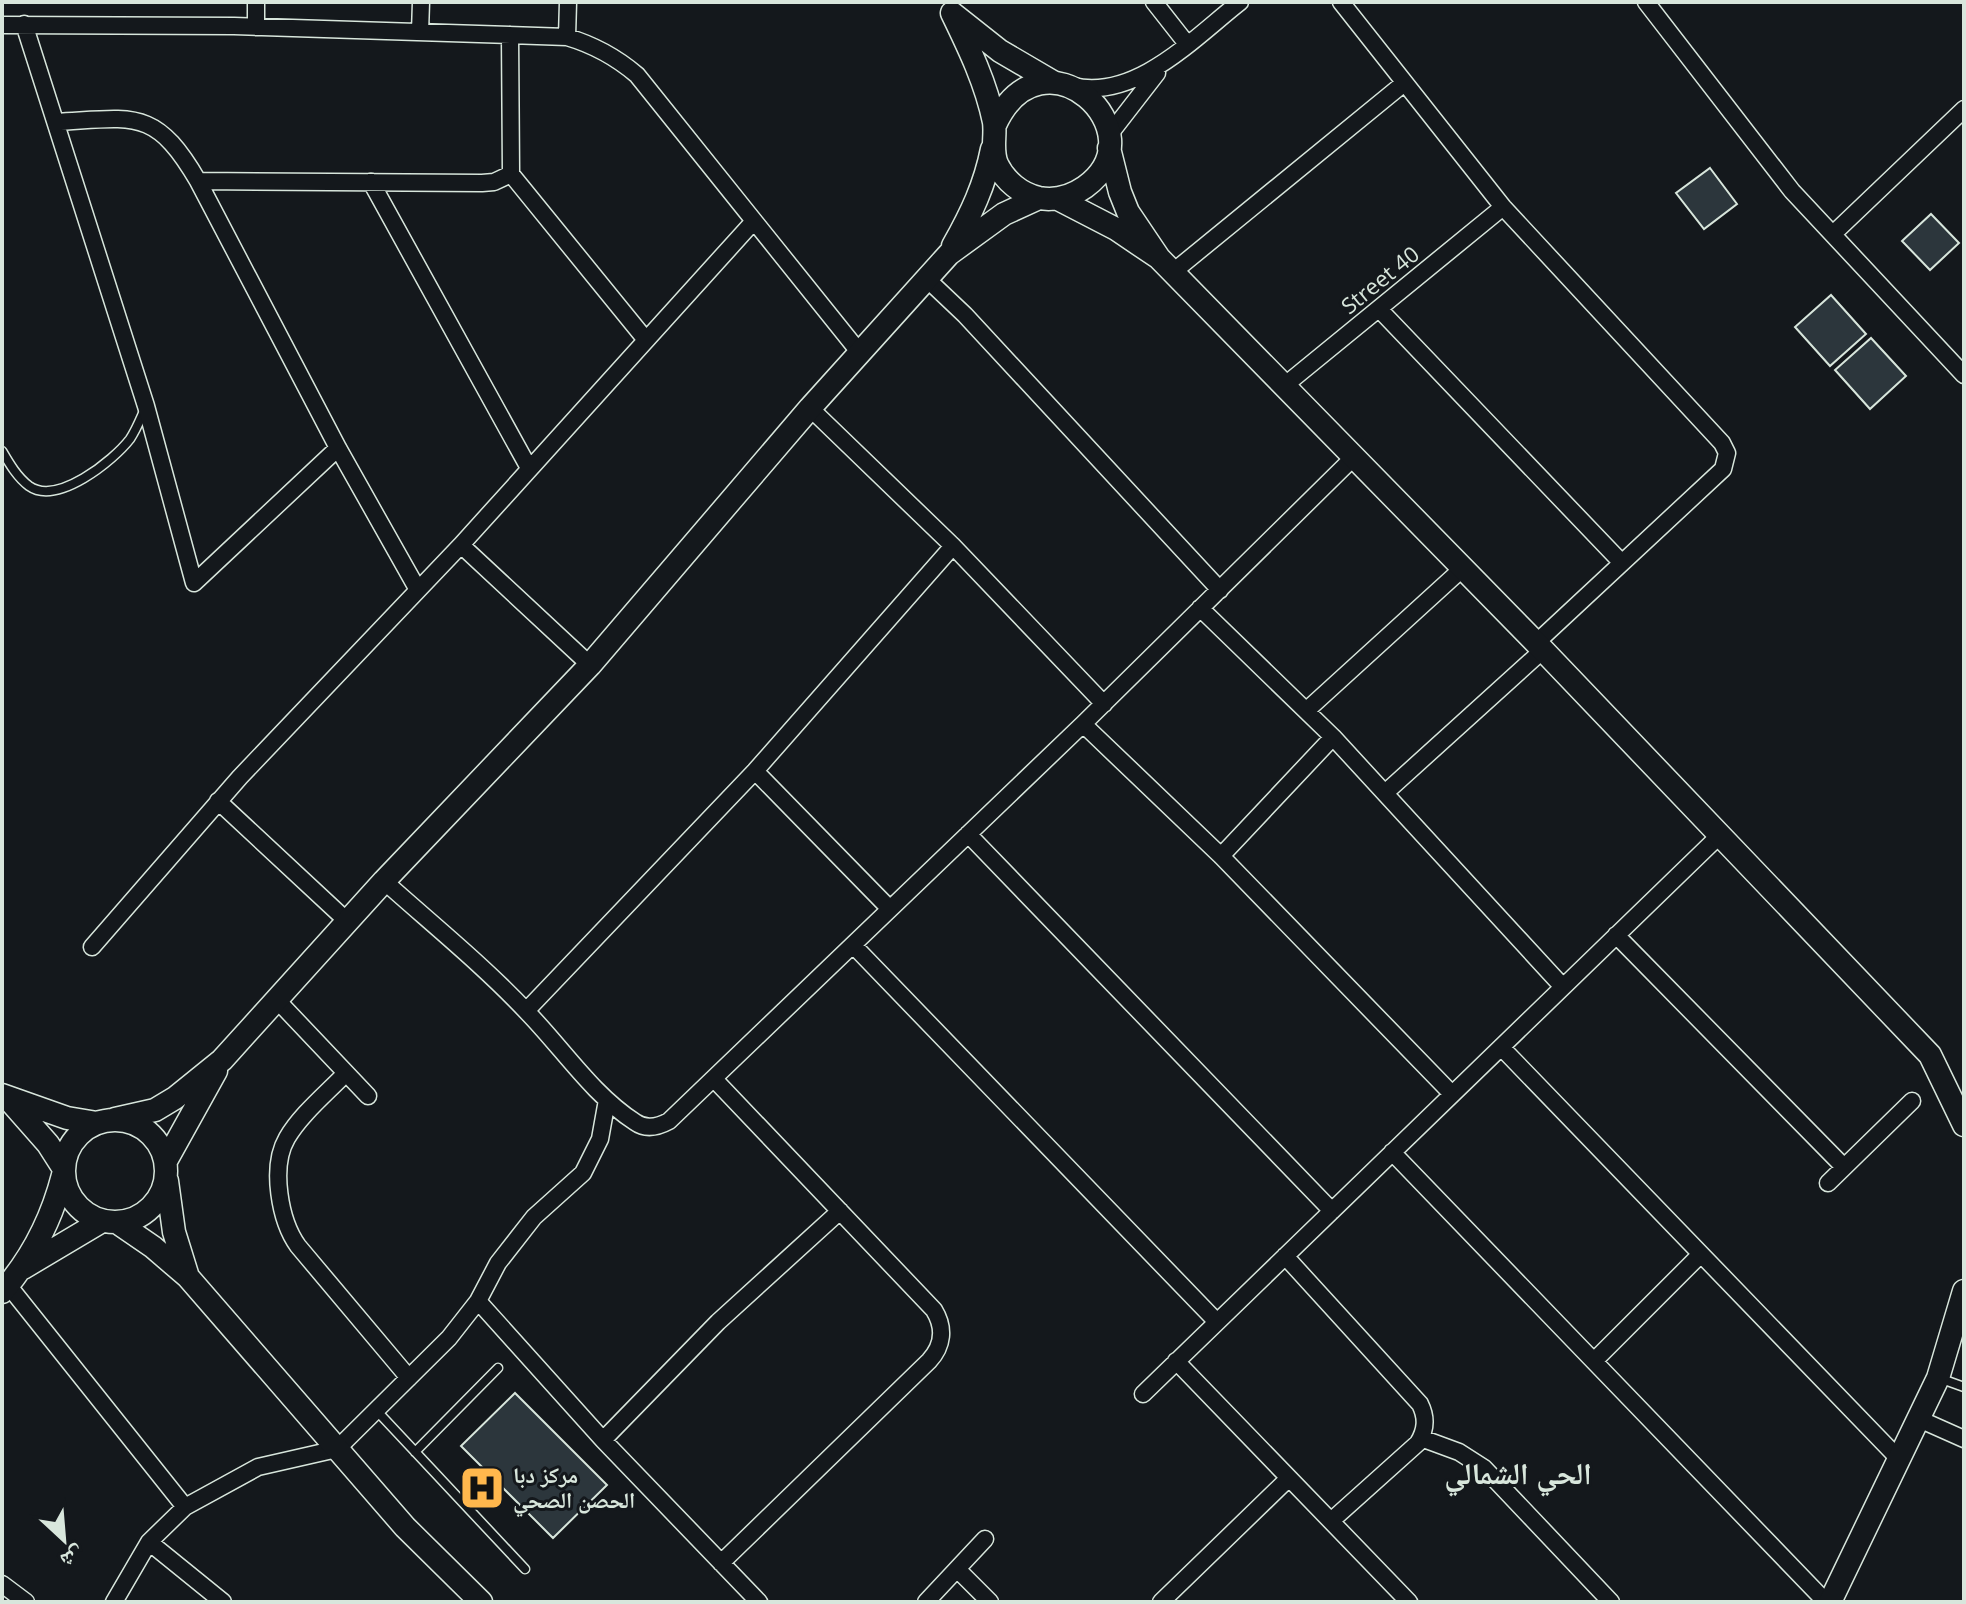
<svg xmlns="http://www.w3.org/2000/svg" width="1966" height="1604" viewBox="0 0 1966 1604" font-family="'Open Sans','Noto Naskh Arabic',sans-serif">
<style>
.building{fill:#2c363c;stroke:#d8e6dc;stroke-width:2}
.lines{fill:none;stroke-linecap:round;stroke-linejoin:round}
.lane-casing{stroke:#d8e6dc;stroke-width:11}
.street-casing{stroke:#d8e6dc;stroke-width:19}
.secondary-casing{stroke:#d8e6dc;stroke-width:25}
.lane{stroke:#14181c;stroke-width:8}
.street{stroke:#14181c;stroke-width:16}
.secondary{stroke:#14181c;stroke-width:22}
.labels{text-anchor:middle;stroke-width:6;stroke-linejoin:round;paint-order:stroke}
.street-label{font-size:22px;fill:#d8e6dc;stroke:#14181c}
.poi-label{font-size:22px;font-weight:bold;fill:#d8e6dc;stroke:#14181c;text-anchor:start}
.district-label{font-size:30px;font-weight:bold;fill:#d8e6dc;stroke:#14181c}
</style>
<rect width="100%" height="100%" fill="#14181c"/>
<!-- building -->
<path class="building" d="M 1710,168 L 1737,204 L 1704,229 L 1676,193 Z
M 1931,214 L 1959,243 L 1930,270 L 1902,241 Z
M 1831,295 L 1866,334 L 1830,366 L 1795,327 Z
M 1871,338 L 1906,376 L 1870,409 L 1835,370 Z
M 515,1393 L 607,1485 L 553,1538 L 461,1446 Z"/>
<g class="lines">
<!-- lane casing -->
<g class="lane-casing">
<path id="lane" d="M 2,451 C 9,463 17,477 29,486 C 57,506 113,461 130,439 C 136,430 140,420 144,411
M 1939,1378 L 1964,1387
M 376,1410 L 525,1569
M 415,1452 L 498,1368"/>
</g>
<!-- street casing -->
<g class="street-casing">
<path id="street" d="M 256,2 L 256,27
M 1154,2 L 1187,44
M 1341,2 L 1503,207 L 1722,443 L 1727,453 L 1723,469 L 1536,643
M 1646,2 L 1792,191 L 1964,375
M 24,24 L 146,406 L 194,583 L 338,448
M 2,25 L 234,26 L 567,37 C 594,45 616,57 637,75 L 860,353
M 420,32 L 421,2
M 510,35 L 511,174 L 646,340
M 567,37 L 568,2
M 1073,86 C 1136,101 1195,37 1240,2
M 56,122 C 134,118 155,107 198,181 L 338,448 L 418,590
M 1109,135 L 1157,73
M 198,181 L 482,183 L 494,182 L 511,174
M 371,182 L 529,468
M 1833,234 L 1964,109
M 1173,272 L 1403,84
M 927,279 L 965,315 L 1220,590
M 1379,309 L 1622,563
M 1284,386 L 1503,207
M 810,408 L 953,546 L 1104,704
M 461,545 L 590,665
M 1200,608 L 1333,737 L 1563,987
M 1307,710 L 1463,568
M 1083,724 L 1221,856 L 1452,1094
M 755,771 L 890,909
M 1385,793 L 1543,650
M 218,801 L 347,921
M 968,834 L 1332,1211
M 1221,856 L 1333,737
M 384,881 C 432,924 484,966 528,1013 C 563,1049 593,1095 635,1122 C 646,1130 658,1127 669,1121 L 1083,724 L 1354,457
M 1616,935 L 1844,1167
M 853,945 L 1217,1322
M 92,947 L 240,777 L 461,545 L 754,221
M 277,1000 L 368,1096
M 526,1011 L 755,771 L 953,546
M 1501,1047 L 1899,1459
M 346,1073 C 327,1093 301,1114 287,1138 C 270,1167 280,1221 298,1246 L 409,1378
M 714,1079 L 934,1310 C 945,1328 943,1346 929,1361 L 721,1563
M 1392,1152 L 1826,1602
M 1828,1183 L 1912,1101
M 1285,1256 L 1420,1404 C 1427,1418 1426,1430 1418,1443 L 1331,1521
M 8,1285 L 185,1507
M 478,1301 L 603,1440 L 759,1602
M 1176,1361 L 1409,1602
M 1594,1361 L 1700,1255
M 1143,1394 L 1720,835
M 1919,1419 L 1964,1439
M 1421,1438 L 1459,1452 L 1484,1468 L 1611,1602
M 603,1440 L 718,1322 L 840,1211
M 149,1542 L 223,1602
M 957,1569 L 990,1602
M 2,1584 L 26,1602
M 114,1602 L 149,1542 L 185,1507 L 258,1467 L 337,1449 L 449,1338 L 478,1301 L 498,1263 L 534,1217 L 583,1173 L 600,1139 L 607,1100
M 926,1602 L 985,1539
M 1161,1602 L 1289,1478"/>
</g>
<!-- secondary casing -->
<g class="secondary-casing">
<path id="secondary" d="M 995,125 C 1042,22 1162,132 1085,187 C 1072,196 1055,201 1039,198 C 1021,194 1005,181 997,164 C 991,150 996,136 994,122 C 986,83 969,48 952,13 L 1000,51 L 1053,82
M 1058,199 L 1116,229 L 1159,258 L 1128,212 L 1120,192 L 1109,148
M 953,246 C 971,214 985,185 992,149
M 1159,258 L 1543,650 L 1930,1055 L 1964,1125
M 2,1095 L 67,1118 L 97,1123
M 11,1102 L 48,1144 L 64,1169
M 115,1119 L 155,1110 L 175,1098 L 222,1060 L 384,881 L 590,665 L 810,408 L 949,254 L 1004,214 L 1039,198
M64 1171a51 51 0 1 1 102 0a51 51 0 1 1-102 0Z
M 166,1161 L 216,1071
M 118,1223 L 153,1247 L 188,1277 L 174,1232 L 167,1181
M 23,1268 L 102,1221
M 188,1277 L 405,1527 L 481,1602
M 2,1292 C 32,1258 52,1218 63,1175
M 1830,1602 L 1938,1378 L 1964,1291"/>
</g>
<!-- lane -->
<use href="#lane" class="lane"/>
<!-- street -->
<use href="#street" class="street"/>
<!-- secondary -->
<use href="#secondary" class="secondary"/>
</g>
<!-- icons -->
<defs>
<g id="hospital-square" transform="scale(2.3)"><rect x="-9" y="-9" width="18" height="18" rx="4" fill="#ffb74d" stroke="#14181c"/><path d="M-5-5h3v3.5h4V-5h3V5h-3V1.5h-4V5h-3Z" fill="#111"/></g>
</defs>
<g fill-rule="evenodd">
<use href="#hospital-square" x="482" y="1488"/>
</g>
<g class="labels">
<!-- street labels -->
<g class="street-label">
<text transform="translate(1380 280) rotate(-39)" y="8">Street 40</text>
</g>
<!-- poi labels -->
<g class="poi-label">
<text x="513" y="1483">مركز دبا<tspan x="513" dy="25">الحصن الصحي</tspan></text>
</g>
<!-- district labels -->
<g class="district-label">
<text x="1518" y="1484">الحي الشمالي</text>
</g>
</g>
<!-- border -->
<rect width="1966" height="1604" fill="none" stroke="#d8e6dc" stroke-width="8"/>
<!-- north arrow -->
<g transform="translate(64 1540) rotate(154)" stroke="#14181c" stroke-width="6" paint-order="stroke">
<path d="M0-6L14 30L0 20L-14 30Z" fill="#d8e6dc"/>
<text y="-12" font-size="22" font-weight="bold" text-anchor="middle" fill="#d8e6dc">ش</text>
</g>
</svg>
